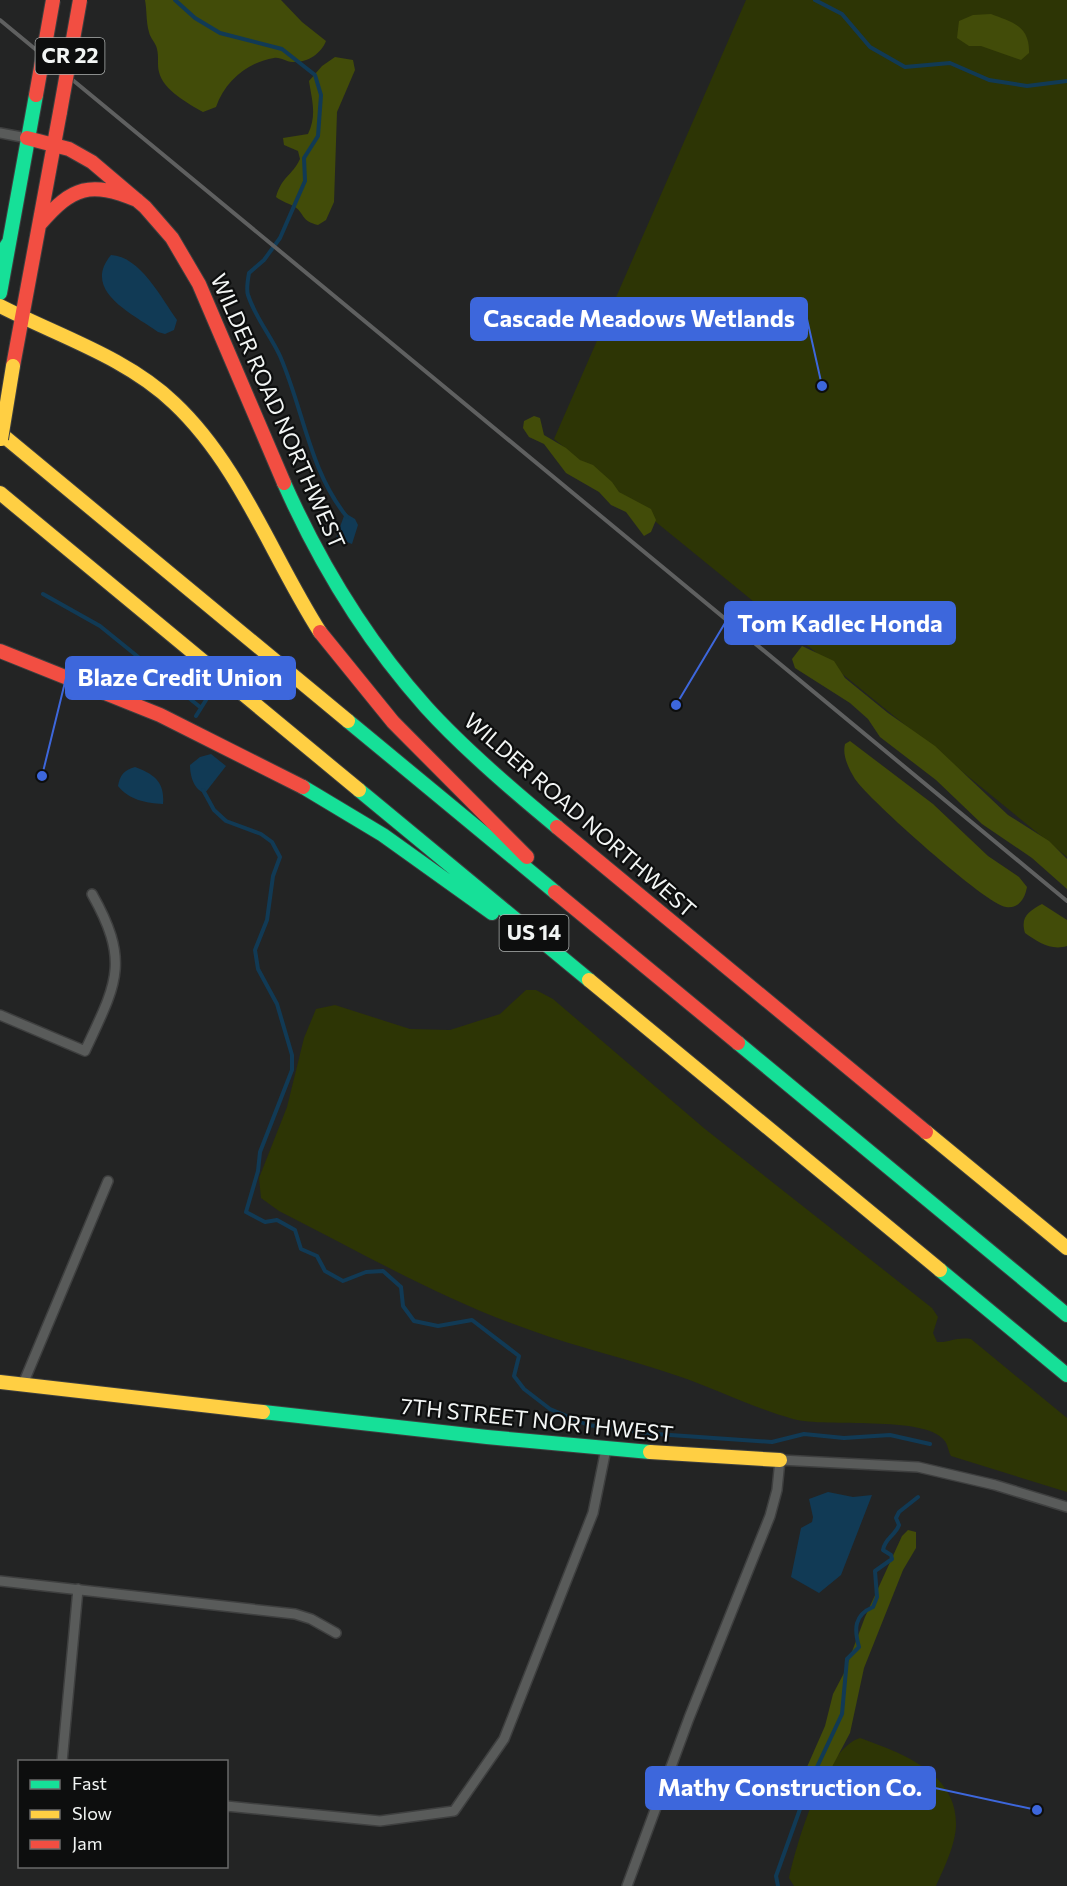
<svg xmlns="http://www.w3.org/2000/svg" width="1067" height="1886" viewBox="0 0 1067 1886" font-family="Commissioner,sans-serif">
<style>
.green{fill:#2d3505}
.forest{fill:#424c09}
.water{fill:#113a55}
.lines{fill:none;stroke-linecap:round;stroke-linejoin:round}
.stream{stroke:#113a55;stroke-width:4}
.street-casing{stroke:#3e3f3f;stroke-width:12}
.fast-casing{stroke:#3e3f3f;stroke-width:16}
.slow-casing{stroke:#3e3f3f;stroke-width:16}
.jam-casing{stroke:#3e3f3f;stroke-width:16}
.street{stroke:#595b5a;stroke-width:9}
.fast{stroke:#16e098;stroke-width:14}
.slow{stroke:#ffcf43;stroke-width:14}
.jam{stroke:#f24e42;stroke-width:14}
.rail{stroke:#5f6060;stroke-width:4}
.slow-bridge-casing{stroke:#3e3f3f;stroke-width:16;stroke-linecap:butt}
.jam-bridge-casing{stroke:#3e3f3f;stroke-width:16;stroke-linecap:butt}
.slow-bridge{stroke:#ffcf43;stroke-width:14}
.jam-bridge{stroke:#f24e42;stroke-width:14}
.labels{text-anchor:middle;stroke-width:4.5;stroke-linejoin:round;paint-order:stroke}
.shield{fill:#0d0e0e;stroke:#adb0af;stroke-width:1.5}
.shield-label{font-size:21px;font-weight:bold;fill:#f2f5f4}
.street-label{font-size:22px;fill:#f2f5f4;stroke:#0d0e0e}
.leader{fill:none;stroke:#3d67dc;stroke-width:2}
.callout-dot{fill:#3d67dc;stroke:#0d0e0e;stroke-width:2}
.callout{fill:#3d67dc;stroke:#3d67dc;stroke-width:2}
.callout-label{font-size:24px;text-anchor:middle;font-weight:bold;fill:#fff}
</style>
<rect width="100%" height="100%" fill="#232424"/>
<!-- green -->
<path class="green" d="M 746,0 L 1067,0 L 1067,857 L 554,439 Z
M 526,990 L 536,990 L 553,999 L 705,1129 L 932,1308 L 938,1317 L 933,1333 L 937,1342 C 949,1343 955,1337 971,1339 L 1067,1418 L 1067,1492 L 951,1456 C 948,1451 948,1444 944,1440 C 924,1415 826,1428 793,1419 C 753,1408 717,1389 678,1376 C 630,1359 579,1348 530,1330 C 443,1300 362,1253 279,1211 L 261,1198 L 259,1178 L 287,1107 L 304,1038 L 316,1009 L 335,1005 L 410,1029 L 450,1030 L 500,1014 Z
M 860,1738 C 901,1753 956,1772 956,1824 C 956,1844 944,1868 936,1886 L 794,1886 L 789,1878 C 796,1844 825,1748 860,1738 Z"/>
<!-- forest -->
<path class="forest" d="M 145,0 L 281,0 L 302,22 L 326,41 C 321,54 307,63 292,62 C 286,62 281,57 274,58 C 248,62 225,81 216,107 L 203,112 C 189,104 163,90 159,72 C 157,65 159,57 157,49 C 156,43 150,38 149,32 C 146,22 147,11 145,0 Z
M 991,14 C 1011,22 1030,25 1029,53 L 1021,60 L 981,46 L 969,46 L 957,38 L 959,21 L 973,15 Z
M 335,57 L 353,60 L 355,70 L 337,112 L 334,202 L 326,220 L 318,225 C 301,221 305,214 295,207 C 289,203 282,202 276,197 C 282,176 292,176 300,159 L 298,151 L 284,145 L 283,138 L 308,134 C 317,115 312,101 309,81 L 322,66 Z
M 534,416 L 540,418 L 544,435 L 566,448 L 580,460 L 593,465 L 612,482 L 619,492 L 651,509 L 656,520 L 651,532 L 644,536 L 626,512 L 611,505 L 599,492 L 566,473 L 544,444 L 529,437 L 523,428 L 524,421 Z
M 802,646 L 834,661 L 845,678 L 888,713 L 935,746 L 1008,815 L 1049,841 L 1067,859 L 1067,889 L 1032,858 L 982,824 L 936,780 L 880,737 L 868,719 L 850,703 L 795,668 L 792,659 Z
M 850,741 L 933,804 L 988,856 L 1019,877 L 1027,887 C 1025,898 1019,909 1006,907 C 988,906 868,799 855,779 C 849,769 842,756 845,744 Z
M 1042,904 L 1067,920 L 1067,946 C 1051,951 1038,942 1025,933 C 1020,917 1029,911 1042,904 Z
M 908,1530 L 916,1532 L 916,1548 L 903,1570 L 864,1668 L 850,1733 L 817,1795 L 807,1802 L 798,1799 L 796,1792 L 825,1726 L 833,1694 L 844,1673 L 865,1617 L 902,1536 Z"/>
<!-- water -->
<path class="water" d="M 111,255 C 140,256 162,299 177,320 L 174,330 L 165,334 L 158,332 C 133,314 81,291 111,255 Z
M 345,513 L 355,519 L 358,525 L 352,544 L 336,538 Z
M 211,754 L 226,766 L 205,793 C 194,790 190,776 190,765 L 200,757 Z
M 135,767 C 154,774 165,782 163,804 C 146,803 129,800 118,786 C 120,775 124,770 135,767 Z
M 828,1492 L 853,1497 L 872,1495 L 841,1575 L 819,1593 L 791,1577 L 801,1528 L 812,1522 L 813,1517 L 809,1499 Z"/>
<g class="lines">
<!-- stream -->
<path class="stream" d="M 175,0 L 195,18 L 220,33 L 282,49 L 315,75 L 321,95 L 318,136 L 304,158 L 305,181 L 280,238 L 264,260 L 249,273 C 248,279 246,289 248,295 C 255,317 271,336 280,356 C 304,411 309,470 347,517
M 815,0 L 842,14 L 870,47 L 905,67 L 950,63 L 989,80 L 1027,86 L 1067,81
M 43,594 L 100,626 L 200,707
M 196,716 L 206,700
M 203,790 L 214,810 L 226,821 L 261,834 L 272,842 L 280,857 L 273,876 L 267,920 L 255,950 L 258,969 L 277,1004 L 292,1055 L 292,1070 L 260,1152 L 258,1171 L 246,1212 L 265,1222 L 277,1220 L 295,1230 L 301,1249 L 317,1256 L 325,1271 L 343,1281 L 366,1272 L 383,1271 L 401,1287 L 403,1306 L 414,1321 L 438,1326 L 472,1320 L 519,1356 L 514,1376 L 524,1389 L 550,1409 L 588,1425 L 656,1434 L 772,1442 L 804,1434 L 844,1438 L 890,1435 L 930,1444
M 778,1886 L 776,1876 L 809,1784 L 842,1714 L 847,1659 L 859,1647 C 854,1629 854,1615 873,1607 L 877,1597 L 875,1571 L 892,1559 L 891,1555 L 883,1550 C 885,1538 895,1536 899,1525 L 896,1518 L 899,1512 L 918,1497"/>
<!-- street casing -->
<g class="street-casing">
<path id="street" d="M 0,133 L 27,138
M 0,1015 L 85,1051 C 116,984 131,963 92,894
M 23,1384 L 108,1181
M 0,1581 L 295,1614 L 311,1619 L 336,1633
M 62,1762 L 78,1589
M 226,1806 L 380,1821 L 454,1811 L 504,1739 L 593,1513 L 606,1449
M 627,1886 L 689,1718 L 770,1516 L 777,1490 L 780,1460 L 918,1467 L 995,1485 L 1067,1507"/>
</g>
<!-- fast casing -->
<g class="fast-casing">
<path id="fast" d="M 0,256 L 9,242
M 0,293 L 36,95
M 284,483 C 320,564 367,641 426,707 C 465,750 512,790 557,827
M 348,721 L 555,892
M 303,787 L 383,835 L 492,913
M 359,790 L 589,980
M 738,1043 L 1067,1315
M 940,1270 L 1067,1375
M 263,1412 L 487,1437 L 650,1452"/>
</g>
<!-- slow casing -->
<g class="slow-casing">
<path id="slow" d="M 0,306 C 58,336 126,357 174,403 C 240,465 272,557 320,632
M 0,433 L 348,721
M 0,493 L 359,790
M 589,980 L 940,1270
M 926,1132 L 1067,1248
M 0,1382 L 263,1412
M 650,1452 L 780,1460"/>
</g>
<!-- jam casing -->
<g class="jam-casing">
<path id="jam" d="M 27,138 L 69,149 L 92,162 L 145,207 L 172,238 L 199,284 L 284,483
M 40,224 C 73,186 90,181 137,200
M 13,366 L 60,112
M 320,632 L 393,722 L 527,857
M 0,651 L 160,715 L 303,787
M 557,827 L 926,1132
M 555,892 L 738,1043"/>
</g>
<!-- street -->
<use href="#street" class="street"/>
<!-- fast -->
<use href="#fast" class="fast"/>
<!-- slow -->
<use href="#slow" class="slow"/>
<!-- jam -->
<use href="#jam" class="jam"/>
<!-- rail -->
<path class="rail" d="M 0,20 L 1067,901"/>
<!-- slow-bridge casing -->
<g class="slow-bridge-casing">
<path id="slow-bridge" d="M 1,439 L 13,366"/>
</g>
<!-- jam-bridge casing -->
<g class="jam-bridge-casing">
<path id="jam-bridge" d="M 36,95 L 53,0
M 60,112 L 80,0"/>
</g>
<!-- slow-bridge -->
<use href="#slow-bridge" class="slow-bridge"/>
<!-- jam-bridge -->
<use href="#jam-bridge" class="jam-bridge"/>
</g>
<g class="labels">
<!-- shield labels -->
<g class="shield">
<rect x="35.5" y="38" width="69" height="36" rx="4.5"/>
<rect x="499.5" y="915" width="69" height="36" rx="4.5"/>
</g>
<g class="shield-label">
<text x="70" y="63">CR 22</text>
<text x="534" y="940">US 14</text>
</g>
<!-- street labels -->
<g class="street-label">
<text transform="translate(278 411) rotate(66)" y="8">WILDER ROAD NORTHWEST</text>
<text transform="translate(580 815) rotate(41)" y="8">WILDER ROAD NORTHWEST</text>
<text transform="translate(537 1420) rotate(6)" y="8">7TH STREET NORTHWEST</text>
</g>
</g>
<!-- callouts -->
<path class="leader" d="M822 386L807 319M676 705L725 623M42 776L66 678M1037 1810L935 1788"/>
<g class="callout-dot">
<circle cx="822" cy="386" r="6"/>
<circle cx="676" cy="705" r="6"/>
<circle cx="42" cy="776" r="6"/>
<circle cx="1037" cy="1810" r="6"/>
</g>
<g class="callout">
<rect x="471" y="298" width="336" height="42" rx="6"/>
<rect x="725" y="602" width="230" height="42" rx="6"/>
<rect x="66" y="657" width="229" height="42" rx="6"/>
<rect x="646" y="1767" width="289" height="42" rx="6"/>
</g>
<g class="callout-label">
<text x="639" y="327">Cascade Meadows Wetlands</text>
<text x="840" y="632">Tom Kadlec Honda</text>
<text x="180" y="686">Blaze Credit Union</text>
<text x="790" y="1796">Mathy Construction Co.</text>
</g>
<!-- legend -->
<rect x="18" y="1760" width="210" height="108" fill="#0d0e0e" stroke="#696a6a" stroke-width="1.5"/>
<rect x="30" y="1780" width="30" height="9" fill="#16e098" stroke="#696a6a" stroke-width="1.5"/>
<text x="72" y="1790" font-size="18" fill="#f2f5f4">Fast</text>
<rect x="30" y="1810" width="30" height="9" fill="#ffcf43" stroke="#696a6a" stroke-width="1.5"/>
<text x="72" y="1820" font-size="18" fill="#f2f5f4">Slow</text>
<rect x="30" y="1840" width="30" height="9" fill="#f24e42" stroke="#696a6a" stroke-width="1.5"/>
<text x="72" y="1850" font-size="18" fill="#f2f5f4">Jam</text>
</svg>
